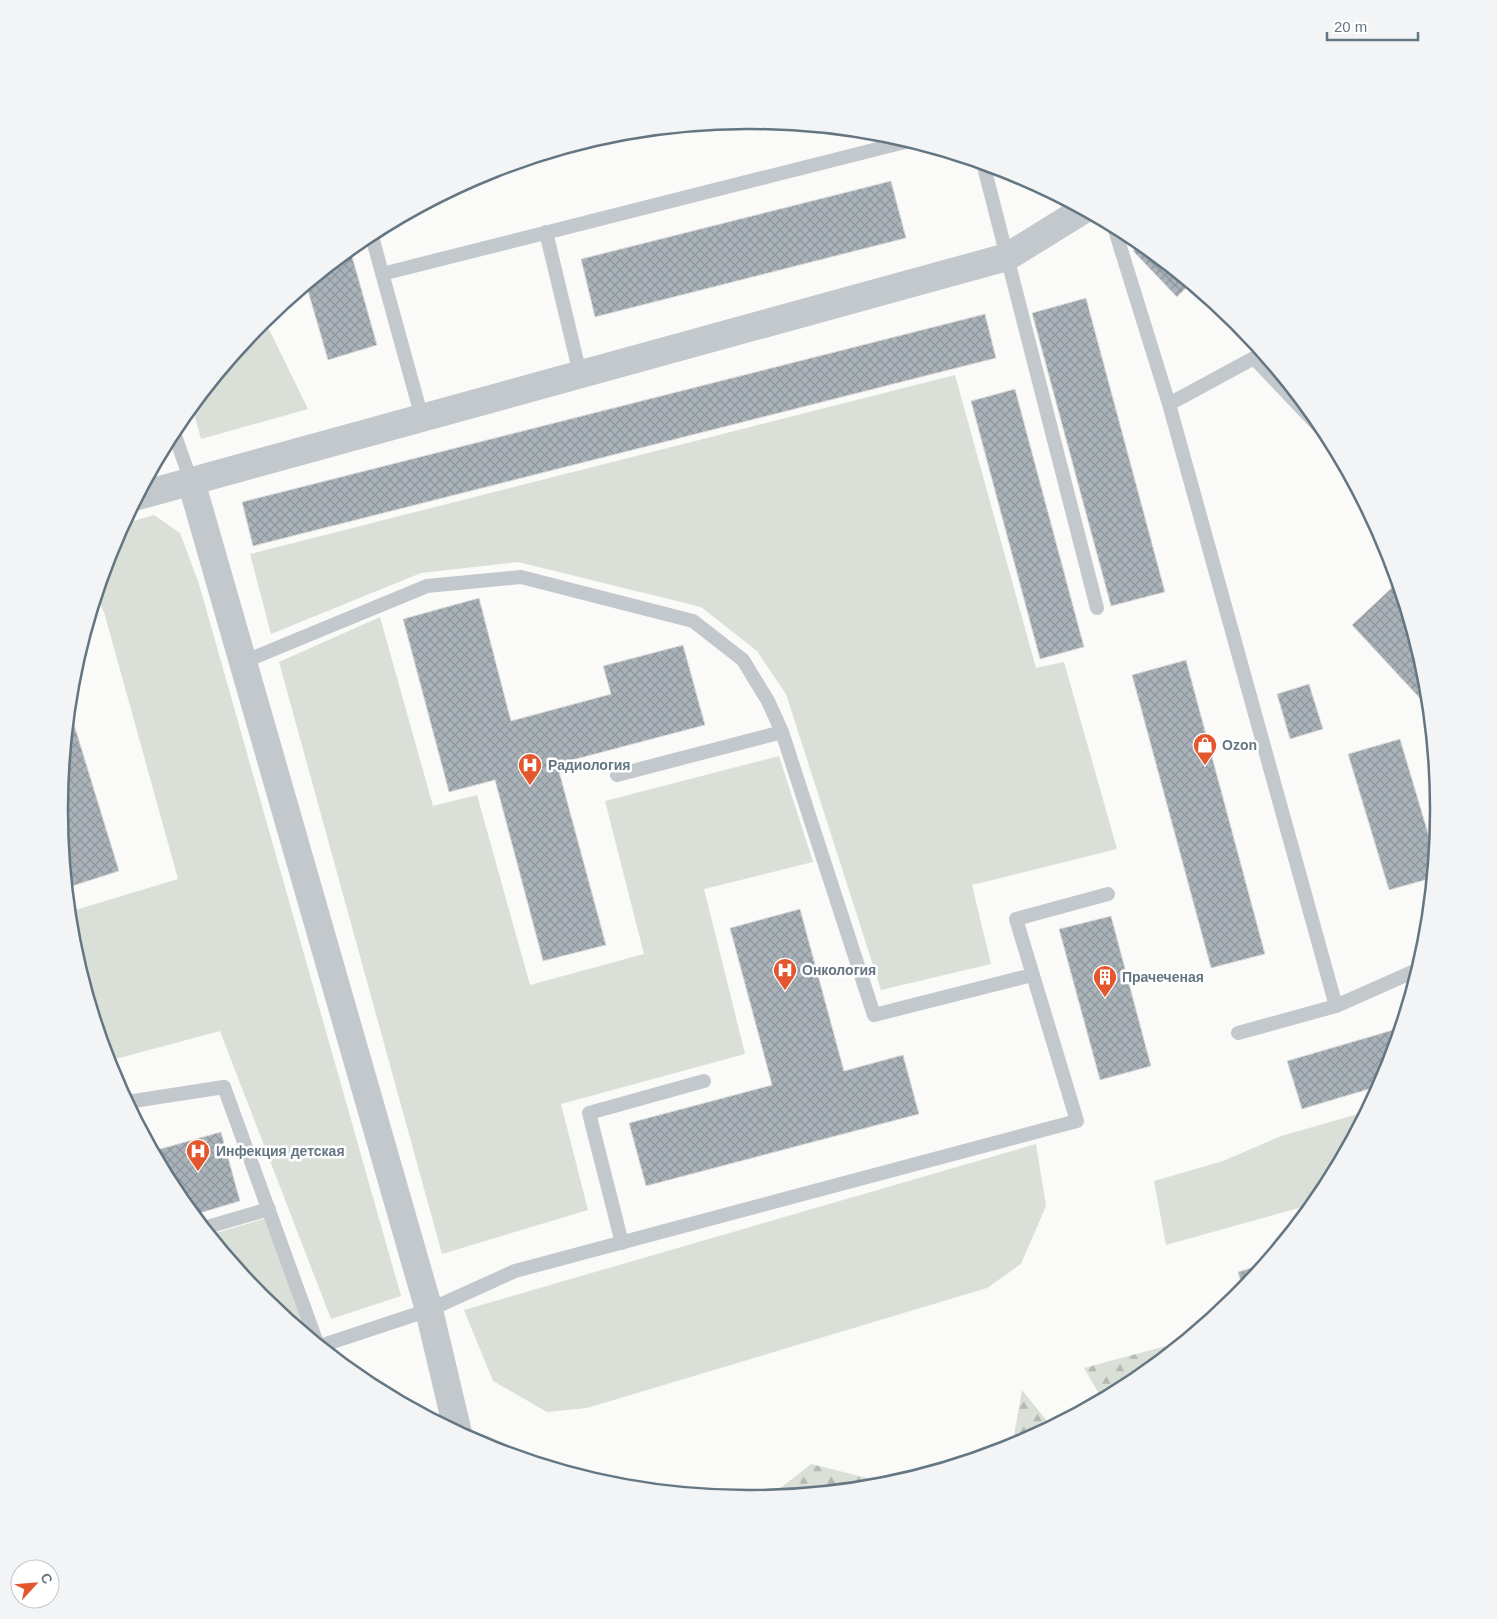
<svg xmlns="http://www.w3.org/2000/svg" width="1497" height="1619" viewBox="0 0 1497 1619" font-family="Helvetica,sans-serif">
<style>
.green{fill:#dadfd7}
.forest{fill:url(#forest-firs)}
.building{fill:url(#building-cross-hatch);stroke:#dcdcda}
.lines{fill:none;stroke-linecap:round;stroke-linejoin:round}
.lane{stroke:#c3c8cc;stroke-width:14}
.street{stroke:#c3c8cc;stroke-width:28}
.labels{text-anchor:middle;stroke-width:5;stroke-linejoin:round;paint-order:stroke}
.poi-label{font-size:14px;font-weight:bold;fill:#657683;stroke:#fff;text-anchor:start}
.rim{fill:none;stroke:#657683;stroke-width:2.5}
</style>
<defs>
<pattern id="forest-firs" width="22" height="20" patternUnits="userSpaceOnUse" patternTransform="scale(1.25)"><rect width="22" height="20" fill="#dadfd7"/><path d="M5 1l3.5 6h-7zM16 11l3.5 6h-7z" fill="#b4b9b4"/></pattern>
<pattern id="building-cross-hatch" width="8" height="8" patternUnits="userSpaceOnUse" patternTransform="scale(1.25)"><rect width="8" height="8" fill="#aab3b9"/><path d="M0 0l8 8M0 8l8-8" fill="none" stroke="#8e969c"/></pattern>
</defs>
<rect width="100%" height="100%" fill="#fafaf8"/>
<!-- green -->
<path class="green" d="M 264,319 L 308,409 L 201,439 L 192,406 Z
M 955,375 L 1036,668 L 1064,662 L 1117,849 L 972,885 L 991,964 L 881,990 L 786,694 L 757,651 L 701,607 L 518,562 L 421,573 L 271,634 L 250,554 Z
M 154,515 L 180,533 L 199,584 L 401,1296 L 331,1319 L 220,1031 L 108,1061 L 72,944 L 69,912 L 178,879 L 104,612 L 96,596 L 111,545 L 123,524 Z
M 380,617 L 433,806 L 477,795 L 530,985 L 644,954 L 605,801 L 779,756 L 813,862 L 704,889 L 745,1054 L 561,1104 L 588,1210 L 442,1254 L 279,662 Z
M 1365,1112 L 1322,1193 L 1313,1204 L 1166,1245 L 1154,1181 L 1223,1161 L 1281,1136 Z
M 1036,1144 L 1046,1206 L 1021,1264 L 987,1288 L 587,1408 L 547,1412 L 493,1381 L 464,1310 Z
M 267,1218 L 305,1328 L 300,1329 L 261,1297 L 209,1235 Z"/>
<!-- forest -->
<path class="forest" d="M 1181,1342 L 1131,1383 L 1102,1399 L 1084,1368 Z
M 1022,1390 L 1051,1426 L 1012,1447 Z
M 811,1464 L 891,1484 L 769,1497 Z"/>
<!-- building -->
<path class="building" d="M 891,181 L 906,238 L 595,317 L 581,259 Z
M 1141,244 L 1190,284 L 1177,297 L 1133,251 Z
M 350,249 L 377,345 L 328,360 L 306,284 Z
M 1086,298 L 1165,592 L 1111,606 L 1032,313 Z
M 985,314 L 996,358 L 253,546 L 242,502 Z
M 1015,389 L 1084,647 L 1040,659 L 971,401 Z
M 1397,583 L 1425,675 L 1428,707 L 1352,625 Z
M 479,598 L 511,721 L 611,694 L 603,666 L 683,645 L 705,725 L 557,764 L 606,945 L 543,961 L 495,780 L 449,792 L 403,619 Z
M 1186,660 L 1265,954 L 1211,968 L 1132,675 Z
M 1309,684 L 1323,729 L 1290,739 L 1277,694 Z
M 69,708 L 119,871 L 66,888 L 59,810 Z
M 1400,739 L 1434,853 L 1432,878 L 1389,890 L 1348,754 Z
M 800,909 L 844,1071 L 903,1055 L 919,1114 L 646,1186 L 629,1123 L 772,1085 L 730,928 Z
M 1111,916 L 1151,1066 L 1100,1080 L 1059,929 Z
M 1400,1028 L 1386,1074 L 1379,1086 L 1302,1109 L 1287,1061 Z
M 221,1132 L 240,1201 L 193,1215 L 175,1192 L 153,1151 Z
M 1264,1264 L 1243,1289 L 1238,1272 Z"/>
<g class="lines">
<!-- lane -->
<path class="lane" d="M 629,132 L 631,131
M 983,163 L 1097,608
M 1114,227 L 1169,404 L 1336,1006
M 546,232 L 580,374
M 371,233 L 422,418
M 382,274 L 909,141
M 1169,404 L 1254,358 L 1326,434
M 173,430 L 191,481
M 243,662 L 427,586 L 521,577 L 693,621 L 743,660 L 768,701 L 782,732 L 874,1015 L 1032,975
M 617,775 L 782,732
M 1238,1033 L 1336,1006 L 1417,970
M 127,1102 L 224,1087 L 317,1343
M 204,1228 L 269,1209
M 622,1243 L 589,1113 L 704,1081
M 320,1346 L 429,1310 L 515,1271 L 1077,1121 L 1016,919 L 1108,894"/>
<!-- street -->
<path class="street" d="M 191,481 L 429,1310 L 458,1433
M 138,496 L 1007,257 L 1083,210"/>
</g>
<!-- icons -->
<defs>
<g id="shop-pin" transform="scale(1.25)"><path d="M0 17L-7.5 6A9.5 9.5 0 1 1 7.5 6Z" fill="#e4572e" stroke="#fff"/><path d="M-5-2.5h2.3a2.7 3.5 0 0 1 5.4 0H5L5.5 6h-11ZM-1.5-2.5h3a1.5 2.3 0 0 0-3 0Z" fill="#fff"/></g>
<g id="hospital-pin" transform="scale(1.25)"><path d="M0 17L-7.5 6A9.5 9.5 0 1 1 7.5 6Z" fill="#e4572e" stroke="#fff"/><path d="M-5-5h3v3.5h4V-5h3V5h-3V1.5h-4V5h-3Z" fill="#fff"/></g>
<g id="building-pin" transform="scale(1.25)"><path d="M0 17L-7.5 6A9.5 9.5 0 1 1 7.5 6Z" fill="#e4572e" stroke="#fff"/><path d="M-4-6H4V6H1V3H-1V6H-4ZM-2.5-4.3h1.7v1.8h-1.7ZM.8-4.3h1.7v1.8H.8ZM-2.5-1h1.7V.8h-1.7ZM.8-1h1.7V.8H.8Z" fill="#fff"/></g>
</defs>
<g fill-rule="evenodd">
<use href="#shop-pin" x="1205" y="745"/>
<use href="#hospital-pin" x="530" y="765"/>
<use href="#hospital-pin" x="785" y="970"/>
<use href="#building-pin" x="1105" y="977"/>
<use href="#hospital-pin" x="198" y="1151"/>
</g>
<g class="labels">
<!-- poi labels -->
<g class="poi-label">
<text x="1222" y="750">Ozon</text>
<text x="548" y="770">Радиология</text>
<text x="802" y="975">Онкология</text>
<text x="1122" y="982">Прачеченая</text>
<text x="216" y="1156">Инфекция детская</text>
</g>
</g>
<!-- crop -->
<path d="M0 0H1497V1619H0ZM748 129H750A680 680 0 0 1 1430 809V810A680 680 0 0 1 750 1490H748A680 680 0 0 1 68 810V809A680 680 0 0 1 748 129Z" fill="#f3f4f5" fill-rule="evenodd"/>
<path class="rim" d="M748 129H750A680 680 0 0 1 1430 809V810A680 680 0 0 1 750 1490H748A680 680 0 0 1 68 810V809A680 680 0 0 1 748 129Z"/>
<!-- north arrow -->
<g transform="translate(35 1584) rotate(64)"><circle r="24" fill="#ffffff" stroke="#c1c8cd"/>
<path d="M0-4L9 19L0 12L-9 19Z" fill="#e4572e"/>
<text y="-8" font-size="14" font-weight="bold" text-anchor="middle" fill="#657683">С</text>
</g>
<!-- scale -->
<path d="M1327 32v8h91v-8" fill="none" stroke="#657683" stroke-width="2.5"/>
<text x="1334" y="32" font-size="15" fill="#657683" stroke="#ffffff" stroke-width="4" paint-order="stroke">20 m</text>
</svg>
